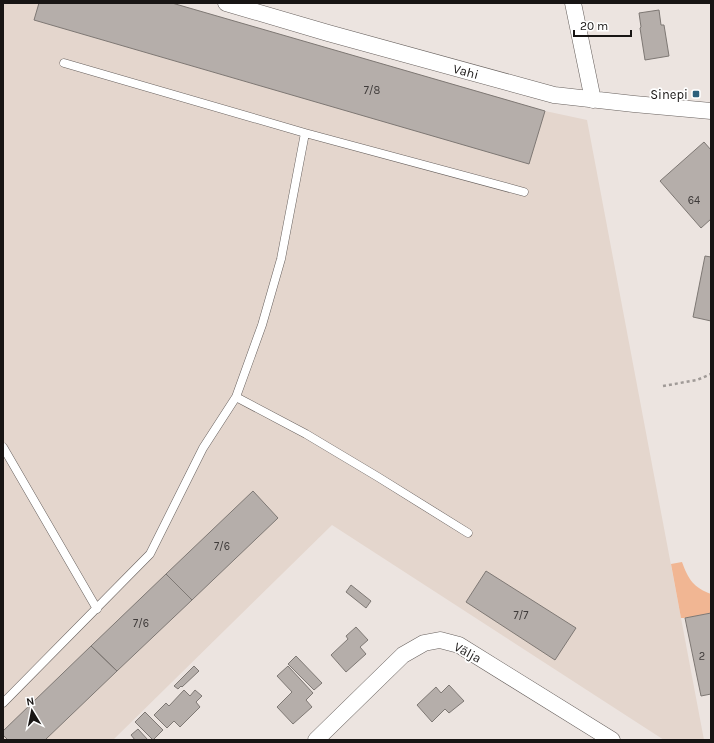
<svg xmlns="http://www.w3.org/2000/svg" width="714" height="743" viewBox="0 0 714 743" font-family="Karla,sans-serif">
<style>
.built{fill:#e4d6cd}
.green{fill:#f1b693}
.building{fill:#b5aeaa;stroke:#7e7874}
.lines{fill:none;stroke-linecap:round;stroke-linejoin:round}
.service-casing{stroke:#68615e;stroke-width:9}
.minor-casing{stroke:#68615e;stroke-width:17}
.path{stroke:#a09a97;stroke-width:2.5;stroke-dasharray:3 3;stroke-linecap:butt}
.service{stroke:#fff;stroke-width:8}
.minor{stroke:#fff;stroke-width:16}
.poi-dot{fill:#2c607c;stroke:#fff;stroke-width:1.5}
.labels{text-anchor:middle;stroke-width:3.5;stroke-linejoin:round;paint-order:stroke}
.number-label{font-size:11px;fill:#3f3b3a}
.street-label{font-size:13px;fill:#181514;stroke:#fff}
.poi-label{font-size:13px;fill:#181514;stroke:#fff;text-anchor:end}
</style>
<rect width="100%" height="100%" fill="#ece4e0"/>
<!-- built -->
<path class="built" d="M 3,3 L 172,3 L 545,111 L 587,120 L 704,740 L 664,740 L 332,525 L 113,740 L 3,740 Z"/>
<!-- green -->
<path class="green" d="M 682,562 C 688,579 694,588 711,594 L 711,613 L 685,618 L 681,618 L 671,564 Z"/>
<!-- building -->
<path class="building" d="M 39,3 L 172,3 L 545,111 L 529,164 L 34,20 Z
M 659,10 L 661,25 L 664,25 L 669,56 L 645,60 L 640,28 L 641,27 L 639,13 Z
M 704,142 L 711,150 L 711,219 L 701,228 L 660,181 Z
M 705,256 L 711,257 L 711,321 L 693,317 Z
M 253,491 L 278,518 L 192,600 L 166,574 Z
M 486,571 L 576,628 L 555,660 L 466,602 Z
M 166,574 L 192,600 L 117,671 L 91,646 Z
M 351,585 L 371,601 L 366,608 L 346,592 Z
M 711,613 L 711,694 L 701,696 L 685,618 Z
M 356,627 L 368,640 L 360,647 L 366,654 L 346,672 L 331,655 L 348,639 L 346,636 Z
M 91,646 L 117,671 L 45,740 L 8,740 L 3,735 L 3,731 Z
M 296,656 L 322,683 L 314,690 L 288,664 Z
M 194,666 L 199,671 L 182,687 L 181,686 L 178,689 L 174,686 Z
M 288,666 L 313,693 L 306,700 L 312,707 L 293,724 L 277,707 L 292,692 L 277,676 Z
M 449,685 L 464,701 L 449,713 L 445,709 L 432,722 L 417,705 L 436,687 L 441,693 Z
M 184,690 L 190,696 L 195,690 L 202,696 L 196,702 L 200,707 L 180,727 L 174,721 L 167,728 L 154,715 L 166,703 L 169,706 Z
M 145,712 L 163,730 L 153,740 L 135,722 Z
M 138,729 L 148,740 L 135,740 L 131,735 Z"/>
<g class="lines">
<!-- service casing -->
<g class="service-casing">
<path id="service" d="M 305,133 L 524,192
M 236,397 L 306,434 L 378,477 L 468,533
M 3,447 L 97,609
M 3,703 L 150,554 L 203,448 L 236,397 L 262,325 L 281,259 L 305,133 L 64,63"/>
</g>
<!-- minor casing -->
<g class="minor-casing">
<path id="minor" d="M 226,3 L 328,33 L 554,95 L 634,104 L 711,111
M 573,3 L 593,100
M 316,740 L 403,655 L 424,643 L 440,640 L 459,645 L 612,740"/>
</g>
<!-- path -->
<path class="path" d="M 663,386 L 697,380 L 711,374"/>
<!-- service -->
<use href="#service" class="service"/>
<!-- minor -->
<use href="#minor" class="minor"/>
</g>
<!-- markers -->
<rect class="poi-dot" x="692" y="90" width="8" height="8" rx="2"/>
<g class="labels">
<!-- number labels -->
<g class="number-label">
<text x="372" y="94">7/8</text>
<text x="694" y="204">64</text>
<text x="222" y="550">7/6</text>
<text x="521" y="619">7/7</text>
<text x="141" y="627">7/6</text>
<text x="702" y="660">2</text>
</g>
<!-- street labels -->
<g class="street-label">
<text transform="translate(466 71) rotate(15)" y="5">Vahi</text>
<text transform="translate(468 652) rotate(28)" y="5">Välja</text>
</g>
<!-- poi labels -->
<g class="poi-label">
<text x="688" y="99">Sinepi</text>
</g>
</g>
<!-- border -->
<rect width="714" height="743" fill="none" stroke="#181514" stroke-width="8"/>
<!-- north arrow -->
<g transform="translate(32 711) rotate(350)" stroke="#ffffff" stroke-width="3" paint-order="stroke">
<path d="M0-3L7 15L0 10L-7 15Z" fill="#181514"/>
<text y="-6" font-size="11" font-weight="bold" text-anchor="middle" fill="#181514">N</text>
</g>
<!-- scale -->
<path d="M574 30v6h57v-6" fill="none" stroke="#181514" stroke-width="2"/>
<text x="580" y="30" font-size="12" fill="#181514" stroke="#ffffff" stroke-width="3" paint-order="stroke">20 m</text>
</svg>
